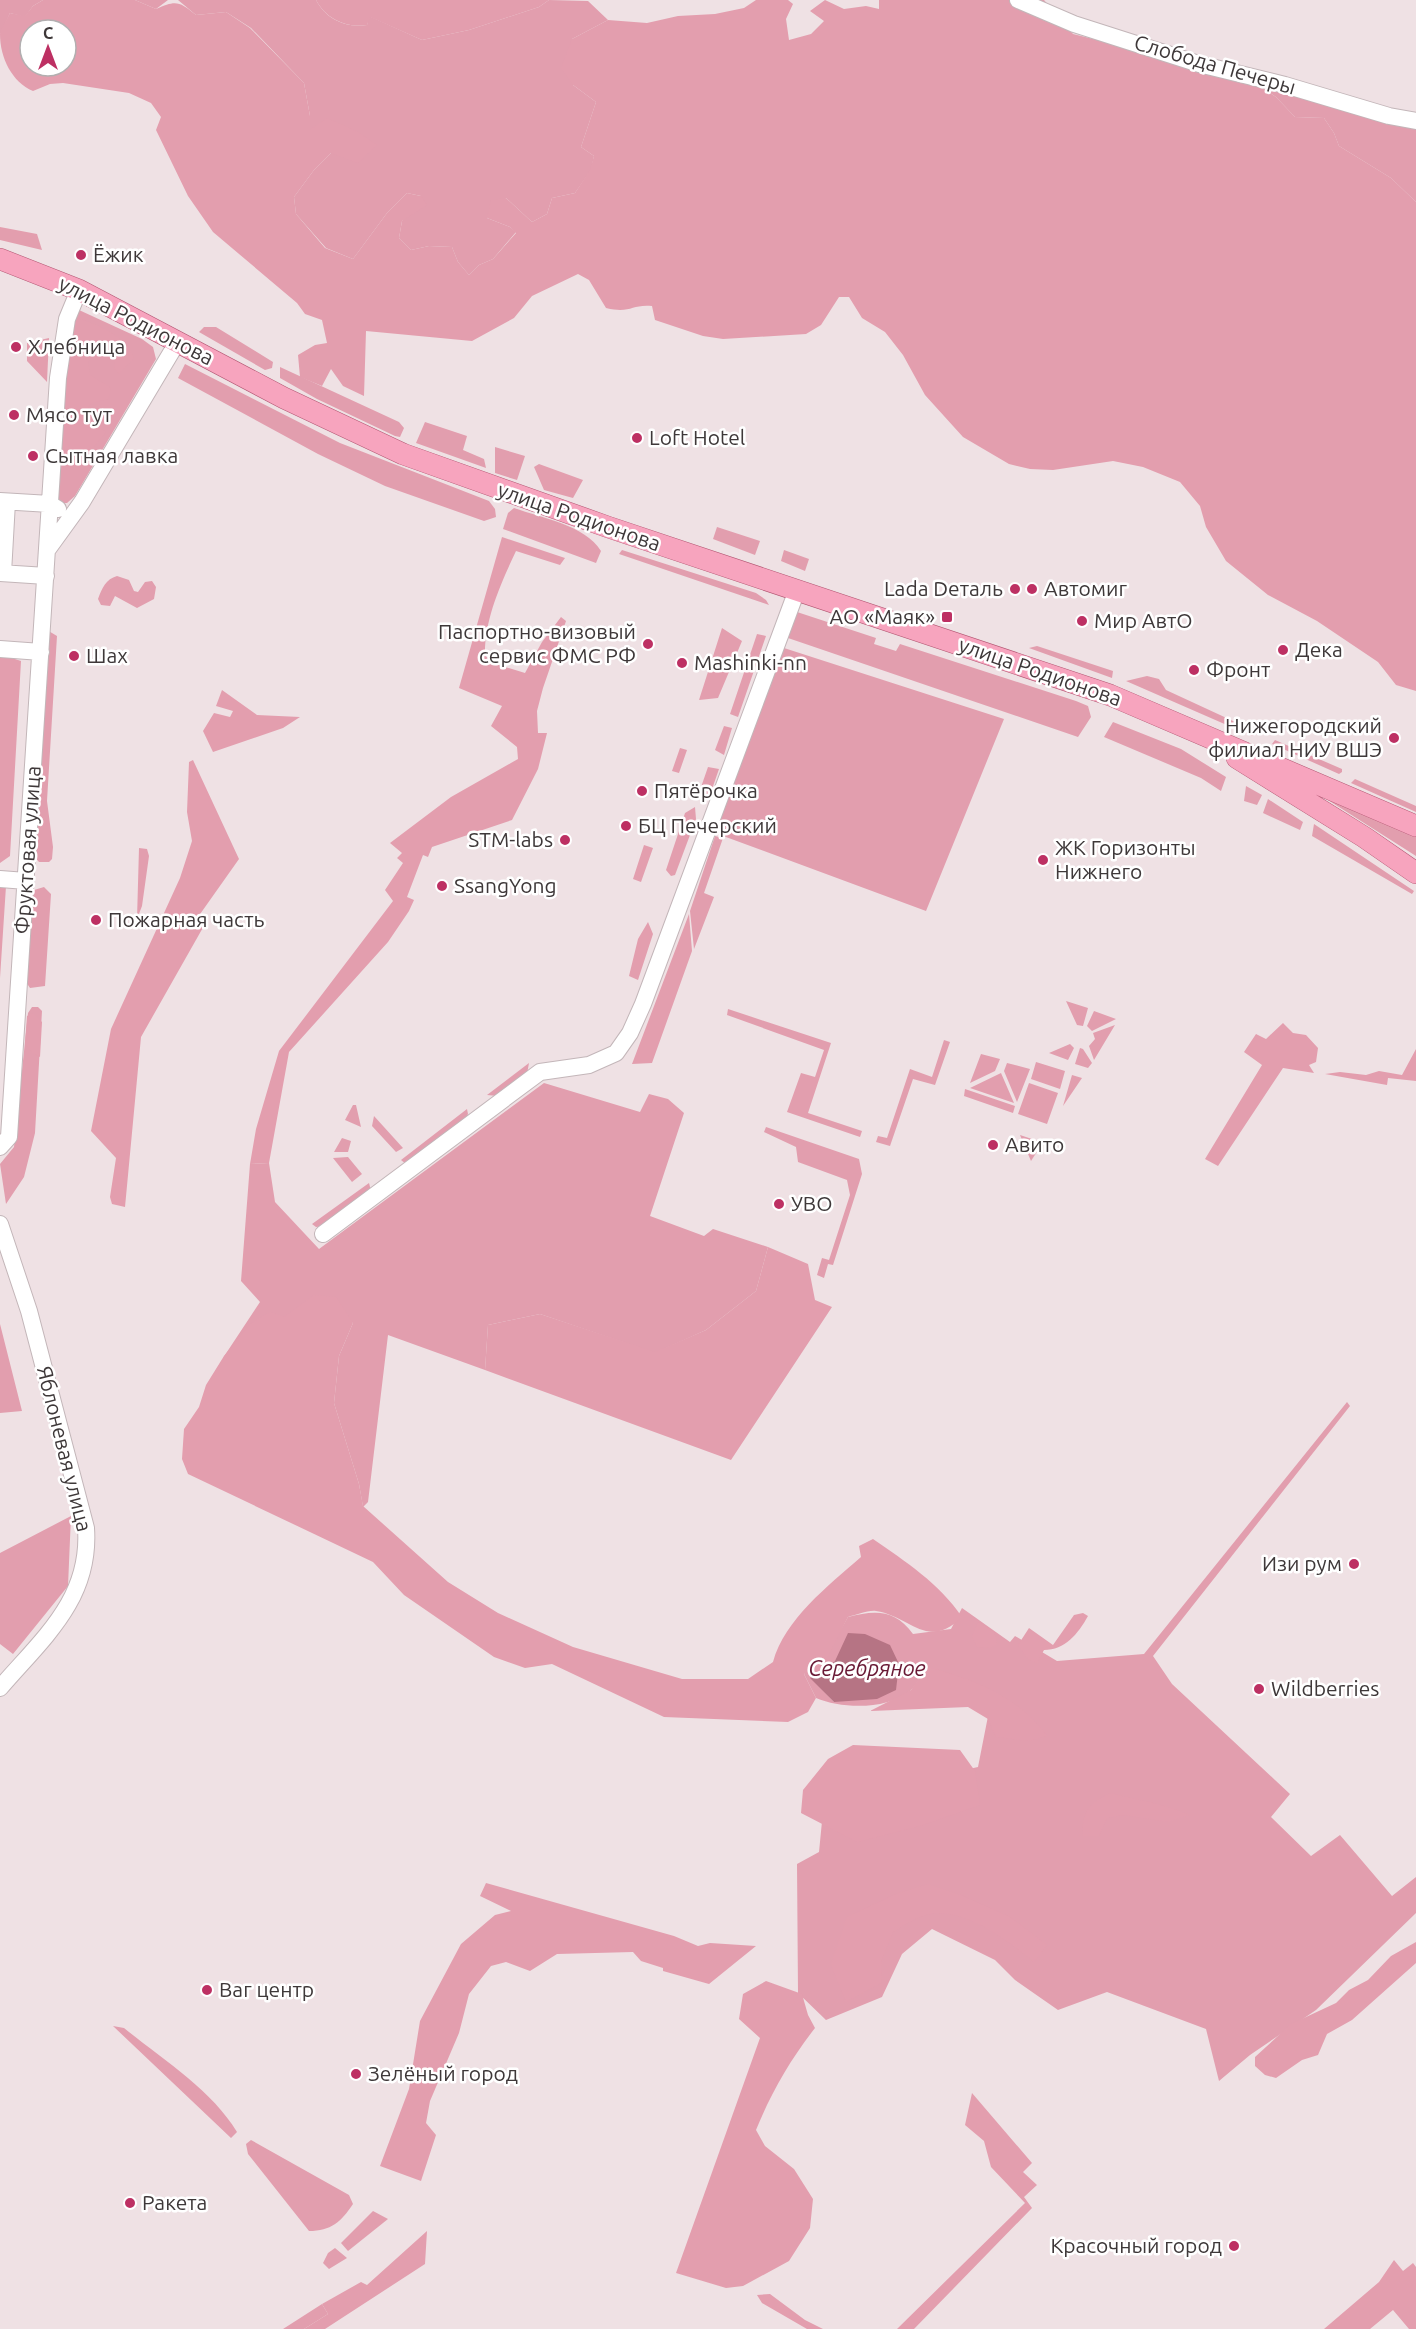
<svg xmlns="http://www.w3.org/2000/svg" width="1416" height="2329" viewBox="0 0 1416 2329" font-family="Ubuntu,sans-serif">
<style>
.green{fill:#e29eae;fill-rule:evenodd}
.forest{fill:#e39eae;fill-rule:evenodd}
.water{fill:#b67484}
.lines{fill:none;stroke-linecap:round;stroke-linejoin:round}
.minor-casing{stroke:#c3b6b9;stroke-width:18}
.major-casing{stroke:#b35773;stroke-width:22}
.minor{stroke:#fff;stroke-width:16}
.major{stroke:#f7a4be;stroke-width:21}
.poi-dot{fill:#bd3063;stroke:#fff;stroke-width:2}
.labels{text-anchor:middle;stroke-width:5;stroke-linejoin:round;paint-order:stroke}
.street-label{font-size:21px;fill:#3e3839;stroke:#fff}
.poi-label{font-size:21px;fill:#3e3839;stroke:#fff;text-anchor:start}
.water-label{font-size:22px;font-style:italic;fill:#691935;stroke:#fff}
</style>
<rect width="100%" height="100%" fill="#efe1e4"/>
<!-- green -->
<path class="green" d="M 0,0 L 43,0 L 33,6 L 25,17 L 10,13 L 0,35 Z
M 135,0 L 168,0 L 156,9 Z
M 178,0 L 316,0 C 326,19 345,28 367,25 L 369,16 L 422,40 L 469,30 L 539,7 L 549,0 L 588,1 L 608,20 L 572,39 L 573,85 L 596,102 L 581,147 L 594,156 L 591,170 L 575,193 L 552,198 L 547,214 L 532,222 L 506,198 L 487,218 L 510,227 L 516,232 L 493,259 L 479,265 L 469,275 L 458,262 L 452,247 L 429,246 L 411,250 L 399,238 L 402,221 L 421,196 L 407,193 L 387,213 L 353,259 L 326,248 L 296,214 L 294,197 L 314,170 L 331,153 L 310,130 L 310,116 L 304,83 L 251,28 L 226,12 L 196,15 Z
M 1259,86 L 1416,127 L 1416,202 L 1391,178 L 1339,146 L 1334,133 L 1324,118 L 1295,117 L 1276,97 Z
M 79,310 L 142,339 L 153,347 L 156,359 L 75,496 L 67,503 L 61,503 L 57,500 L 68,345 Z
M 204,327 L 216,327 L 273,362 L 272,368 L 265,370 L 199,332 Z
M 185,364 L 340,443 L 489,501 L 495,509 L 496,517 L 484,521 L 385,486 L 318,454 L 178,378 Z
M 280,367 L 399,422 L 404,428 L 400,437 L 395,436 L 317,399 L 280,378 Z
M 425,422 L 467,436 L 463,450 L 484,459 L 486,468 L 416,443 Z
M 495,447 L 525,456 L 517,480 L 495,473 Z
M 514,508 C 542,518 585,525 601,551 L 596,563 L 503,529 L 508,513 Z
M 717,527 L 760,541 L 755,555 L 713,539 Z
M 622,550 L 756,593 L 766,600 L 769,605 L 619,554 Z
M 784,550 L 809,559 L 805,571 L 781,561 Z
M 117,576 L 129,580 L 134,591 L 138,592 L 145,582 L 152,581 L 156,587 L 154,599 L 137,608 L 115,596 L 110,606 L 101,605 L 98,599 C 102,588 106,579 117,576 Z
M 797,612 L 876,638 L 874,644 L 896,651 L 900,644 L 1076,701 L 1088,706 L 1091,717 L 1078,737 L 788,638 Z
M 47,630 L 57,636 L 47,801 L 53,847 L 52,859 L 49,862 L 39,862 L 34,856 Z
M 1037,646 L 1113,671 L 1112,678 L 1029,648 Z
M 784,648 L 1004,719 L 926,911 L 715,833 Z
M 1147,676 L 1159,679 L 1166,690 L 1259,733 L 1252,736 L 1126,681 Z
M 1113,722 L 1181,749 L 1226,777 L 1221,791 L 1201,778 L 1104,737 Z
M 1275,740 L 1342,769 L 1342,772 L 1339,774 L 1272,744 Z
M 1355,779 L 1416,806 L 1416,812 L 1351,783 Z
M 1246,786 L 1262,795 L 1257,805 L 1244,801 Z
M 1320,795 L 1416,837 L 1416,856 Z
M 1268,799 L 1303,822 L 1300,830 L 1263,813 Z
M 1314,824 L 1414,891 L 1412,894 L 1312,836 Z
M 715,836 L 723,838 L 704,893 L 714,897 L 694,949 L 690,911 Z
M 139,848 L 147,849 L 149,856 L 142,906 L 137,919 Z
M 44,887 L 51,894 L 45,986 L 30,988 L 26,982 L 31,895 L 34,890 Z
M 1066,1001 L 1088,1008 L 1083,1026 L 1077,1025 Z
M 32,1007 L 38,1007 L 42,1011 L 35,1133 L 24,1177 L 6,1204 L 0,1164 L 14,1147 L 28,1013 Z
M 728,1009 L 831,1043 L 808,1113 L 862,1131 L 860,1137 L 787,1112 L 801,1073 L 815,1077 L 824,1050 L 727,1015 Z
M 1094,1011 L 1116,1019 L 1092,1031 L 1087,1026 Z
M 1115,1025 L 1094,1060 L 1089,1046 L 1095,1039 L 1093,1033 Z
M 944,1040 L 950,1042 L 935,1085 L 913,1079 L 890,1146 L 876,1142 L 878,1136 L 887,1138 L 910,1069 L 932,1077 Z
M 1070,1044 L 1074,1048 L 1068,1060 L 1049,1053 Z
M 1080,1048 L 1083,1049 L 1092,1063 L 1088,1068 L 1075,1064 Z
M 981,1054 L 1000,1059 L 995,1071 L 970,1083 Z
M 1036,1062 L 1065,1071 L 1060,1089 L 1031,1079 Z
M 529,1063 L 527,1074 L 498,1096 L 487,1095 Z
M 1007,1063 L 1030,1069 L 1017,1102 L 1004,1071 Z
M 1001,1073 L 1014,1103 L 970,1088 Z
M 1072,1075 L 1082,1078 L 1063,1106 Z
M 544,1083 L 640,1112 L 649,1094 L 668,1099 L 684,1113 L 650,1216 L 704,1236 L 713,1229 L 768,1247 L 756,1291 L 706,1330 L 655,1353 L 540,1314 L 488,1325 L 485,1370 L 388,1335 L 368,1502 L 363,1507 L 359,1484 L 334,1403 L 339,1356 L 353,1323 L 314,1296 L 298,1309 L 223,1358 L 260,1302 L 241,1281 L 250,1164 L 269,1163 L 275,1202 L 319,1249 Z
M 1029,1083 L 1058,1093 L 1047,1124 L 1018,1114 Z
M 965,1089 L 1015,1106 L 1013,1113 L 964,1096 Z
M 353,1105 L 356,1105 L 361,1127 L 345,1120 Z
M 467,1109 L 468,1114 L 465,1120 L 406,1164 L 401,1160 Z
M 374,1116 L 403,1148 L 396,1152 L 372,1126 Z
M 766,1127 L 859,1159 L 862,1174 L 833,1265 L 828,1264 L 824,1278 L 817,1275 L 822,1258 L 829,1260 L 850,1195 L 847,1180 L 798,1162 L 796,1147 L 764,1132 Z
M 1020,1135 L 1038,1141 L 1040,1147 L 1031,1161 Z
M 342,1138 L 351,1141 L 348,1152 L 334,1152 Z
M 348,1157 L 362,1174 L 352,1182 L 333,1158 Z
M 369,1183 L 371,1191 L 325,1226 L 316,1227 L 312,1224 Z
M 0,1324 L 22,1411 L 0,1413 Z
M 1347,1402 L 1350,1406 L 1153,1656 L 1172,1684 L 1290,1794 L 1271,1817 L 1311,1856 L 1340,1835 L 1392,1896 L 1416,1877 L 1416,1913 L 1316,2010 L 1250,2055 L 1219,2081 L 1206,2029 L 1107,1992 L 1058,2010 L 1015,1980 L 995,1960 L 932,1929 L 902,1954 L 882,1997 L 826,2020 L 798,1993 L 797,1864 L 819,1852 L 824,1801 L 978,1767 L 990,1706 L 926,1668 C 921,1674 917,1685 910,1691 C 887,1710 842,1709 816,1698 L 804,1674 L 836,1638 L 848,1617 C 875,1610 895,1609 913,1634 L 951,1629 L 962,1608 L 1010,1642 L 1015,1636 L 1057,1661 L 1144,1654 ZM 835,1661 L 834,1702 L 811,1678 Z
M 71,1516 L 68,1586 L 13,1654 L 0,1644 L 0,1553 Z
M 113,2026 L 124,2028 C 162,2059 212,2090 237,2132 L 231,2138 Z
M 251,2140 L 349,2195 L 353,2204 C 341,2222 331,2231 309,2231 L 248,2154 L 246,2144 Z
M 373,2211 L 388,2219 L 348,2251 L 341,2243 Z
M 335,2248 L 347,2258 L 329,2269 L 323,2263 L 328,2253 Z
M 322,2304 L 328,2314 L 304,2329 L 283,2329 Z"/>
<!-- forest -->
<path class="forest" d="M 43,0 L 135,0 L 156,9 C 176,0 179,1 196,15 L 226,12 L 250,28 L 304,83 L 310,116 L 310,130 L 327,118 L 358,132 L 377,145 L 358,163 L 331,153 L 314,170 L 294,197 L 296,214 L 325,248 L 353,259 L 387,213 L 407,193 L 421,196 L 427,205 L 402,221 L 399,238 L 411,250 L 429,246 L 452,247 L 458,262 L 469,275 L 479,265 L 493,259 L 516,233 L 510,227 L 487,218 L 491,200 L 506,198 L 532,222 L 547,214 L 552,198 L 575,193 L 590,170 L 594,156 L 581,147 L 596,102 L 573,85 L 561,68 L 572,39 L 608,20 L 647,23 L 678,16 L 715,14 L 744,8 L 756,0 L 788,0 L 793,4 L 786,19 L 789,40 L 811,34 L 824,21 L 810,11 L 825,0 L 844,9 L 866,6 L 879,9 L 879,0 L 1044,0 L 1073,34 L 1138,50 L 1259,86 L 1276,97 L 1295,117 L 1324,118 L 1334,133 L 1339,146 L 1391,178 L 1416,202 L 1416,691 L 1396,685 L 1378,662 L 1317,621 L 1268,595 L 1226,561 L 1206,527 L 1200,506 L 1180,482 L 1143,467 L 1113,461 L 1053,470 L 1030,469 L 1009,464 L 963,437 L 925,395 L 903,355 L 885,332 L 862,318 L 849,297 L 839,297 L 821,325 L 806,334 L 723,339 L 703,336 L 655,320 L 652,306 C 631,304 631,314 606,308 L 589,280 L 578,274 L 532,296 L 514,318 L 472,341 L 366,331 L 364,396 L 343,386 L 331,369 L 322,386 L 300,377 L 298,355 L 315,345 L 327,343 L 322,320 L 305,314 L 297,303 L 213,232 L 188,196 L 156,130 L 161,117 L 151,103 L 129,93 L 63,83 L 50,84 L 33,91 C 12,82 0,58 0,34 C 2,27 7,19 10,13 L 25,16 L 33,6 ZM 30,30 L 66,30 L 66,66 L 30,66 Z
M 316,0 L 549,0 L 539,7 L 469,30 L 422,40 L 370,17 L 367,25 C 346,28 326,19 316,0 Z
M 0,227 L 37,234 L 42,250 L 0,240 Z
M 76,318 C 98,324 125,336 134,358 L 119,374 L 114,368 L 115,360 L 107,353 L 94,352 L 88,363 L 90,375 L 111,388 L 108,399 L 91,403 L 83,417 L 106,432 L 84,459 L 61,446 L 68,345 Z
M 49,338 L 47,382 L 27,361 L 27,343 Z
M 539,464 L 583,480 L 573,498 L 544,490 L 534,467 Z
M 502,537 L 565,558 L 560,565 L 516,551 C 501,583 484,620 485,656 L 499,665 L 525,673 L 542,642 L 561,617 L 566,621 L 543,688 L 537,711 L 538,733 L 547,733 L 538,769 L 512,820 L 432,847 L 428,857 L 423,855 L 407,897 L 414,900 L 409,911 L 388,942 L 289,1052 L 269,1163 L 250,1164 L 256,1129 L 279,1051 L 393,901 L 385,890 L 403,863 L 397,858 L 402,853 L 390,843 L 451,797 L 518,759 L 517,747 L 491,726 L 502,706 L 459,688 Z
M 722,628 L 742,641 L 718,698 L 699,700 Z
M 757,634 L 766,636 L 738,717 L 730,714 Z
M 0,654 L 21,661 L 10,856 L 0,863 Z
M 222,690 L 257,715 L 300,717 L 283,728 L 213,752 L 203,731 L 214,713 L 230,717 L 233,711 L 216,706 Z
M 724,726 L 732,728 L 724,755 L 715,750 Z
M 680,748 L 687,750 L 679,773 L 672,771 Z
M 193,760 L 239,859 L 198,917 L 205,924 L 141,1037 L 125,1207 L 112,1204 L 110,1197 L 116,1158 L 91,1131 L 111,1029 L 180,878 L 192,841 L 187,812 L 189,762 Z
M 708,767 L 719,769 L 710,795 L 704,795 L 700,790 Z
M 695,807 L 696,819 L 675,875 L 671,876 L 666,870 L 685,813 Z
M 644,845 L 653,848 L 641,882 L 633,879 Z
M 6,886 L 0,978 L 0,888 Z
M 689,914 L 692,951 L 652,1063 L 632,1064 Z
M 648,922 L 653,934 L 638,980 L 629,976 L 638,939 Z
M 33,1013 L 42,1022 L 40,1057 L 33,1053 L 25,1044 L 27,1016 Z
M 1283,1023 L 1293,1033 L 1306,1035 L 1318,1048 L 1316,1062 L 1309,1065 L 1314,1073 L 1283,1068 L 1218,1166 L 1205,1159 L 1262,1065 L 1244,1052 L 1256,1034 L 1266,1039 Z
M 1416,1049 L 1416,1081 L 1388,1078 L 1387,1085 L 1325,1074 L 1340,1072 L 1366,1075 L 1379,1071 L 1402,1075 Z
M 768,1247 L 808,1264 L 815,1300 L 832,1307 L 731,1460 L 485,1370 L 488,1325 L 540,1314 L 655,1352 L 706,1330 L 756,1291 Z
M 314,1295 L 336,1297 L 353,1323 L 339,1356 L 334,1403 L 359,1484 L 363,1506 L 448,1582 L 498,1613 L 573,1647 L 682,1679 L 748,1679 L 773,1662 C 785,1619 828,1586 861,1557 L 859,1546 L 873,1539 C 906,1562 939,1583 962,1617 C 927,1651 910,1616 876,1611 C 868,1610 856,1615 848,1617 L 825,1662 L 804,1674 L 816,1698 L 808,1712 L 788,1722 L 664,1717 L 552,1664 L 525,1668 L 494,1657 L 404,1595 L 373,1562 L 188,1474 L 182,1459 L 184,1429 L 199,1407 L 206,1385 L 224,1356 L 250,1324 L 270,1312 L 284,1317 Z
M 1083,1613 L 1088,1616 C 1078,1634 1065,1650 1044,1650 L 1037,1663 L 1028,1659 L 1018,1645 L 1029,1628 L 1053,1645 L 1074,1615 Z
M 978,1622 L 994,1632 L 997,1644 L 989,1648 L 977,1647 L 972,1636 Z
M 927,1667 C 972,1678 1019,1697 1047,1736 L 1029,1741 L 996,1737 L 988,1719 L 968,1707 L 870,1711 L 911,1690 Z
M 853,1745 L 960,1750 L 975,1771 L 980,1805 L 920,1826 L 857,1842 L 801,1813 L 803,1790 L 828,1759 Z
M 1111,1793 C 1137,1801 1165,1803 1189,1815 L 1168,1822 L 1124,1815 L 1107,1818 L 1099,1836 L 1083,1836 C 1081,1811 1091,1802 1111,1793 Z
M 486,1883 L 674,1936 L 698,1946 L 710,1943 L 756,1946 L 709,1984 L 663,1971 L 663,1968 L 641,1961 L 633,1952 L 557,1954 L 530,1971 L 506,1962 L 491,1966 L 469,1994 L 459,2033 L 430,2101 L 426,2123 L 436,2135 L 421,2181 L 380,2166 L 409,2089 L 420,2021 L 461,1944 L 495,1915 L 511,1911 L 480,1896 Z
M 928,1884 L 961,1895 L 1010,1917 L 1047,1945 L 1034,1962 C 1008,1941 963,1905 926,1915 C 915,1918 903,1926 893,1932 L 882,1959 L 881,1983 L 846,2002 L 831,1965 L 847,1917 L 896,1894 Z
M 1416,1942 L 1416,1963 L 1352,2020 L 1327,2034 L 1318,2055 L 1302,2060 L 1276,2078 L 1265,2075 L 1255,2066 L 1255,2057 L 1291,2024 L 1336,2003 L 1349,1990 L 1368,1980 L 1391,1956 Z
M 766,1981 L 802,1994 L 808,2015 L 815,2028 C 790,2060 771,2093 756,2130 L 765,2146 L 794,2169 L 813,2199 L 810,2228 L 789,2261 L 743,2286 L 726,2288 L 676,2273 L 760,2038 L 739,2019 L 743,1994 Z
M 972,2093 L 1032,2163 L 1023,2172 L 1037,2185 L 1024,2197 L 1032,2208 L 914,2329 L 897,2329 L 1025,2203 L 991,2167 L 984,2141 L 965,2125 Z
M 427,2231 L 425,2264 L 325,2329 L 304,2329 L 328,2314 L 322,2304 L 361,2282 L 367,2285 Z
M 1394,2260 L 1403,2271 L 1413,2263 L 1416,2267 L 1416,2329 L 1409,2329 L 1393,2310 L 1370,2329 L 1324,2329 L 1379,2282 Z
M 770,2294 L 805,2320 L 823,2329 L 807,2329 L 762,2303 L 757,2295 Z"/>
<!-- water -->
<path class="water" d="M 848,1633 L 865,1634 L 890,1645 L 899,1664 L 896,1690 L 877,1699 L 834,1702 L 810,1678 L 835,1661 Z"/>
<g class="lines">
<!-- minor casing -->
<g class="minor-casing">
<path id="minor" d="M 1018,0 L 1074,24 L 1199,64 L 1285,85 L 1389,116 L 1416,121
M 0,501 L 50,504 L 58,509
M 48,549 L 82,502 L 178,341
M 0,573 L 46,576
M 3,573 L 7,502
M 0,649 L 41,652
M 0,879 L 26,881
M 0,1147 L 9,1137 L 58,378 L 67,319 L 79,290
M 0,1224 L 29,1311 L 86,1528 C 91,1599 43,1638 0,1688
M 323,1234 L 540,1072 L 589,1065 L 616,1053 L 630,1033 L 643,1004 L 797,590"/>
</g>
<!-- major casing -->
<g class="major-casing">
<path id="major" d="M 0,259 L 79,290 L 284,398 L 403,454 L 608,527 L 1110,695 L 1416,826
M 1237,758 L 1364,837 L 1416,873"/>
</g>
<!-- minor -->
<use href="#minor" class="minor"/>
<!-- major -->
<use href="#major" class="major"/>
</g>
<!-- markers -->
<g class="poi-dot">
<circle cx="81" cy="255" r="6"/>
<circle cx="16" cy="347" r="6"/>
<circle cx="14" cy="415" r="6"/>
<circle cx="637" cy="438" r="6"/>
<circle cx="33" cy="456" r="6"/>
<circle cx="1015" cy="589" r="6"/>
<circle cx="1032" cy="589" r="6"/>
<rect x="941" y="611" width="12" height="12" rx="3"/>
<circle cx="1082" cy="621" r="6"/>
<circle cx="648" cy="644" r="6"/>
<circle cx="1283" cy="650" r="6"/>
<circle cx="74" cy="656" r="6"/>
<circle cx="682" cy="663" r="6"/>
<circle cx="1194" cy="670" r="6"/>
<circle cx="1394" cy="738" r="6"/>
<circle cx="642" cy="791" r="6"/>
<circle cx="626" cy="826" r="6"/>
<circle cx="565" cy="840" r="6"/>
<circle cx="1043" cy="860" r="6"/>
<circle cx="442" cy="886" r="6"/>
<circle cx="96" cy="920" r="6"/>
<circle cx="993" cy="1145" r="6"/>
<circle cx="779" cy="1204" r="6"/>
<circle cx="1354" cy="1564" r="6"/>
<circle cx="1259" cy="1689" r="6"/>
<circle cx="207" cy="1990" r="6"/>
<circle cx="356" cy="2074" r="6"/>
<circle cx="130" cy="2203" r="6"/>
<circle cx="1234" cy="2246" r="6"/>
</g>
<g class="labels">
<!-- street labels -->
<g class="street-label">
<text transform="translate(1215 65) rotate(16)" y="7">Слобода Печеры</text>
<text transform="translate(136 321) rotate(27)" y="7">улица Родионова</text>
<text transform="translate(579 517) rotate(19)" y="7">улица Родионова</text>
<text transform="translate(1040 672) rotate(19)" y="7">улица Родионова</text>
<text transform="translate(28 850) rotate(-86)" y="7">Фруктовая улица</text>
<text transform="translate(64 1449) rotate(76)" y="7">Яблоневая улица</text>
</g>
<!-- poi labels -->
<g class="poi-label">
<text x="93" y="262">Ёжик</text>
<text x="28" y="354">Хлебница</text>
<text x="26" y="422">Мясо тут</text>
<text x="649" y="445">Loft Hotel</text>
<text x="45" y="463">Сытная лавка</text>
<text x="1003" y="596" text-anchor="end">Lada Dеталь</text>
<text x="1044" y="596">Автомиг</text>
<text x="935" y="624" text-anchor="end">АО «Маяк»</text>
<text x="1094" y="628">Мир АвтО</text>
<text x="636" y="639" text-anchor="end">Паспортно-визовый<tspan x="636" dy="24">сервис ФМС РФ</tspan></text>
<text x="1295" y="657">Дека</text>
<text x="86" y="663">Шах</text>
<text x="694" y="670">Mashinki-nn</text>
<text x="1206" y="677">Фронт</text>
<text x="1382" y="733" text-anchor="end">Нижегородский<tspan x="1382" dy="24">филиал НИУ ВШЭ</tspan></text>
<text x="654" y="798">Пятёрочка</text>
<text x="638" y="833">БЦ Печерский</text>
<text x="553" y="847" text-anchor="end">STM-labs</text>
<text x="1055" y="855">ЖК Горизонты<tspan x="1055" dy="24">Нижнего</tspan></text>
<text x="454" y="893">SsangYong</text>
<text x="108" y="927">Пожарная часть</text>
<text x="1005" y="1152">Авито</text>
<text x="791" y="1211">УВО</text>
<text x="1342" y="1571" text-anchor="end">Изи рум</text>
<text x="1271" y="1696">Wildberries</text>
<text x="219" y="1997">Ваг центр</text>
<text x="368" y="2081">Зелёный город</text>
<text x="142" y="2210">Ракета</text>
<text x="1222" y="2253" text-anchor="end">Красочный город</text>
</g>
<!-- water labels -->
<g class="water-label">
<text x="867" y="1676">Серебряное</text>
</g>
</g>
<!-- north arrow -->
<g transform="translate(48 48)"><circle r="28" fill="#ffffff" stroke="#b2afb0" stroke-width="1.5"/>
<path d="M0-4.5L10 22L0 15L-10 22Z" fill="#bd3063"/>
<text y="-9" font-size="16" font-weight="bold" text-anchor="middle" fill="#3e3839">С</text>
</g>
</svg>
